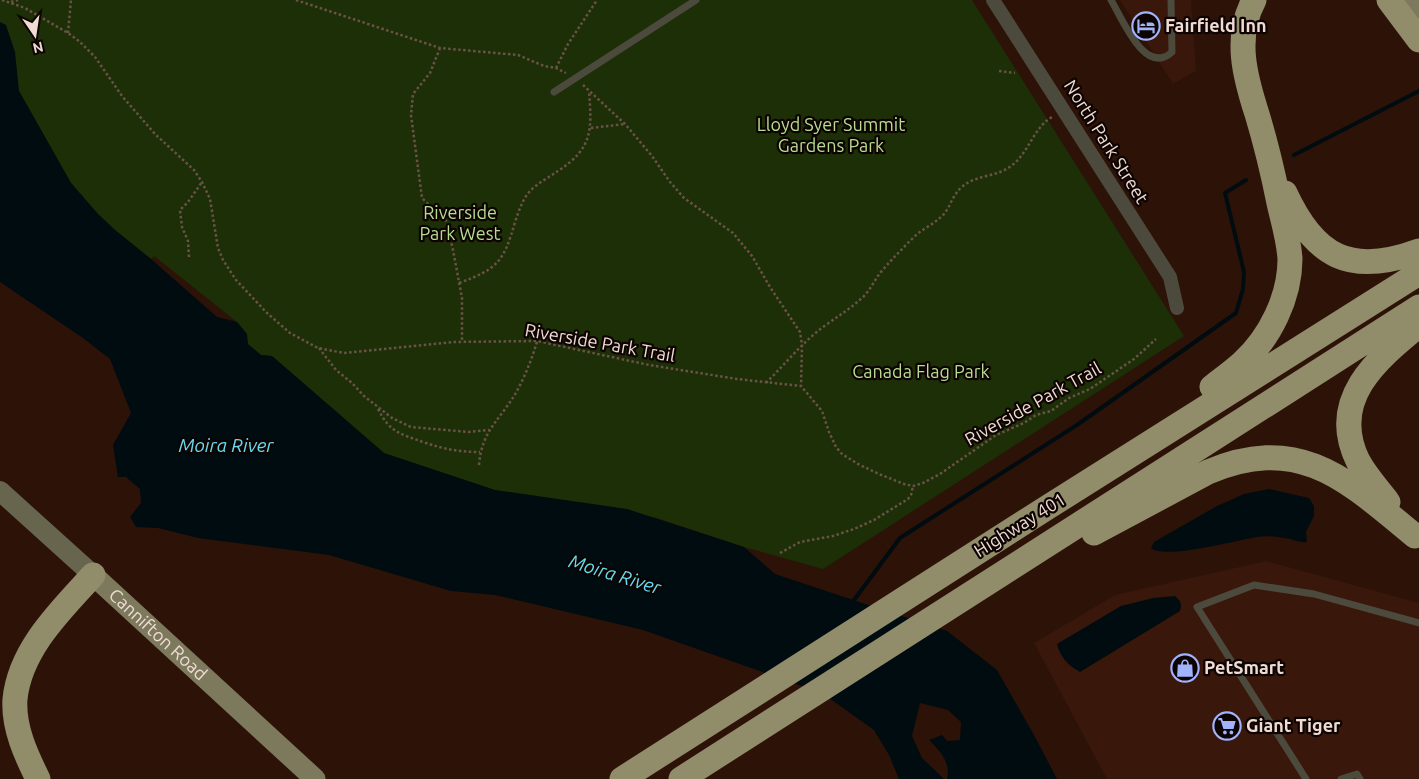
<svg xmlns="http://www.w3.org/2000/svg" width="1419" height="779" viewBox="0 0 1419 779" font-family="Ubuntu,sans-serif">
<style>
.built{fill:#39170a}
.green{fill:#1d2f07}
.water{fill:#000c10}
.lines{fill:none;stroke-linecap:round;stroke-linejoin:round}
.stream{stroke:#000c10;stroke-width:4}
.path{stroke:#6b5249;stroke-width:2.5;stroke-dasharray:2.5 2.5;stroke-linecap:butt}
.service{stroke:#4c4a3d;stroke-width:7}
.minor{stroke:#4c4a3d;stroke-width:14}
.secondary{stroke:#68654f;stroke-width:20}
.primary{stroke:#7d795d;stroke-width:21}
.motorway{stroke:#918c6a;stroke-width:25}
.labels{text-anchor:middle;stroke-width:4.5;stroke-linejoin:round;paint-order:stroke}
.poi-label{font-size:18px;font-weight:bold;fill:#efdbd4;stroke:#0d0402;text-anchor:start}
.park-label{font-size:18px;fill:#b6dd91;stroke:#0d0402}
.street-label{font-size:18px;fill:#efdbd4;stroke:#0d0402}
.water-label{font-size:19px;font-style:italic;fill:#67dbf0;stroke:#0d0402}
</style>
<rect width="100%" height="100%" fill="#2d1208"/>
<!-- built -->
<path class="built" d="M 1120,0 L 1191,0 L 1196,71 L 1173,84 Z
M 1266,561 L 1419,603 L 1419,779 L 1107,779 L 1034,643 L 1115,595 Z"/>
<!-- green -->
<path class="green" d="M 0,0 L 972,0 L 1184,336 L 823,569 L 744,547 L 657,518 L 495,490 L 384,453 L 272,356 L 261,355 L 247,344 L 247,334 L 237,322 L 154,256 L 151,259 L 115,230 L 98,214 L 71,183 L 19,91 L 0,37 Z"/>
<!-- water -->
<path class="water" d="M 0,22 L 6,25 L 15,52 L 19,91 L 71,183 L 98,214 L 115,230 L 151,259 L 217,317 L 237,322 L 247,334 L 248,344 L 261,355 L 272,356 L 384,453 L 495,490 L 627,509 L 744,547 L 775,574 L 947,631 L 997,670 L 1034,735 L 1057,779 L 947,779 C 951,762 940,751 929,740 L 942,735 L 947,741 L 960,740 L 961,722 L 948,710 L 920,703 L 912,736 L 922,758 L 944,779 L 899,779 L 889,755 L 874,730 L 822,693 L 643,630 L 495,595 L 451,591 L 329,555 L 198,538 L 158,528 L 136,527 L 130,517 L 141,503 L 140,489 L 126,477 L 118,477 L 113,445 L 131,413 L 110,359 L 83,338 L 0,282 Z
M 1269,489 L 1309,498 L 1314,506 L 1314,516 L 1306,532 L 1307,542 C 1299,543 1293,539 1285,538 C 1277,537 1265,535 1257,537 C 1237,540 1165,560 1151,548 L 1154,542 L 1217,506 L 1244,494 Z
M 1175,596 C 1181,601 1182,604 1180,611 L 1080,672 C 1069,666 1060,657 1057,644 L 1121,606 L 1153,598 Z"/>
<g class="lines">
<!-- stream -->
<path class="stream" d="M 1294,155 L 1419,91
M 854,600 L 900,538 L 1077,425 L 1236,313 L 1243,289 L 1244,272 L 1225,193 L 1246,180"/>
<!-- path -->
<path class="path" d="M 2,0 L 25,8 L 68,33 L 79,41 L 95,57 L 122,96 L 155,134 L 194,170 L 202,182 L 210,199 L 218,248 L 223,260 L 236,280 L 267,313 L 290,333 L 318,348 L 344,353 L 453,342 L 537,341 L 649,365 L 737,379 L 801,386 L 822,411 L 829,432 L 836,447 L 842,454 L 858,464 L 879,474 L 904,484 L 913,486 L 923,483 L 940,474 L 996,435 L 1024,423 L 1036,415 L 1051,411 L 1069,398 L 1090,389 L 1134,359 L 1156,339
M 296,0 L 440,48 L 518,55 L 544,66 L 556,68 L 566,73
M 11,2 L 18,0
M 68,33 L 71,0
M 440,48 L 430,73 L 413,94 L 411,115 L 422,198 L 446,221 L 453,250 L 462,298 L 462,342
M 556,68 L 568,44 L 597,0
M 999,71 L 1015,73
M 583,85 L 625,124 L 652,156 L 670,182 L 684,198 L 733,233 L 752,256 L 770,287 L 800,332 L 802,345 L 801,386
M 591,128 L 625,124
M 189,257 L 188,241 L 182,227 L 180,210 L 188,202 L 202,182
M 459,283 C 498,269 504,261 515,222 C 519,211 522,200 530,191 C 538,183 549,177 558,171 C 593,148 592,130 589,91
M 319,348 L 336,370 L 352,383 L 364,396 L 392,418 L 411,427 L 469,432 L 489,430
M 766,383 C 785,364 802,343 823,327 C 838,316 852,308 865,295 C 871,288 875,280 880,273 C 891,260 902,249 914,237 C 923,228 935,224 944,214 C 951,205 953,194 963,186 C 976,175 997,177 1011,166 C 1029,153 1033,128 1052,117
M 378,409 C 390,433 401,434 423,442 C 443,449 459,452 480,452
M 479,465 C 482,428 502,419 518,389 C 526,374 532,358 537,342
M 780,553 L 800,542 L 833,536 L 854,529 L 874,520 L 908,499 L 911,495 L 913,486"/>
<!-- service -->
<path class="service" d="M 1111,0 C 1122,18 1145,77 1172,52 L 1171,0
M 554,92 L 696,0
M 1306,779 L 1197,607 L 1254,585 L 1314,594 L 1419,623
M 1341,779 L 1357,774 L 1360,779"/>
<!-- minor -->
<path class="minor" d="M 993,0 L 1170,277 L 1177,308"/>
<!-- secondary -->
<path class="secondary" d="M 0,491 L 93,575"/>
<!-- primary -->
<g class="primary">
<path d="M 1412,0 L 1419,12"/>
<path id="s1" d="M 93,575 L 315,779"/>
</g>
<!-- motorway -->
<path class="motorway" d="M 1389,0 L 1419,40
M 1285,193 C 1315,258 1351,276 1419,251
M 1212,387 C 1222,379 1232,372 1242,363 C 1270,338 1290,297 1290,259 C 1289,240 1283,221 1279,203 C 1273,173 1266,144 1257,114 C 1245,77 1234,37 1254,0
M 1388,502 C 1378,489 1366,476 1358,461 C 1328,400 1376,360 1419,325
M 1094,533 L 1208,472 C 1300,433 1347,480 1415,536
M 38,779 C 26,755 13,727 15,699 C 20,649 61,610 93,575
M 622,779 L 1048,507 L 1419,273
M 681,779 L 1419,307"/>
</g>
<!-- icons -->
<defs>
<g id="hotel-ring" transform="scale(1.4375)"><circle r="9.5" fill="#0d0402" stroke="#a0b3fd" stroke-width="1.5"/><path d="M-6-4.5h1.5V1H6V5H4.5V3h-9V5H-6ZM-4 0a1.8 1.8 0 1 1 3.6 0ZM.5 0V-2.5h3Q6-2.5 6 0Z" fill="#a0b3fd"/></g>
<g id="shop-ring" transform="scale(1.4375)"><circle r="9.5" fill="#0d0402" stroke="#a0b3fd" stroke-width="1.5"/><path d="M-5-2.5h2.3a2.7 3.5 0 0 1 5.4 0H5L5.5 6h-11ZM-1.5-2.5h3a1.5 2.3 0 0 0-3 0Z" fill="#a0b3fd"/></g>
<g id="supermarket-ring" transform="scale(1.4375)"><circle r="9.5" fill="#0d0402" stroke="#a0b3fd" stroke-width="1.5"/><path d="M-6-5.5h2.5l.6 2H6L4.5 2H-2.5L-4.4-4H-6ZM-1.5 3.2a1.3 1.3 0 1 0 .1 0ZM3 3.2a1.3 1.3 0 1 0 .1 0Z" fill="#a0b3fd"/></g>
</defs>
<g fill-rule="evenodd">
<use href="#hotel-ring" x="1146" y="26"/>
<use href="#shop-ring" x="1185" y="668"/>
<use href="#supermarket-ring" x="1227" y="726"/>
</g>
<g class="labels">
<!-- poi labels -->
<g class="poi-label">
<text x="1165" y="32">Fairfield Inn</text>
<text x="1204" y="674">PetSmart</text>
<text x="1246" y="732">Giant Tiger</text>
</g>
<!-- park labels -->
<g class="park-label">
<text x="831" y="131">Lloyd Syer Summit<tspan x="831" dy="21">Gardens Park</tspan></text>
<text x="460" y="219">Riverside<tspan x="460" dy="21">Park West</tspan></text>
<text x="921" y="378">Canada Flag Park</text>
</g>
<!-- street labels -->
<g class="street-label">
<text transform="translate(1106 142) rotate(58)" y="6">North Park Street</text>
<text transform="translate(600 343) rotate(10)" y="6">Riverside Park Trail</text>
<text transform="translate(1033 404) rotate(-29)" y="6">Riverside Park Trail</text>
<text transform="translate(1020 525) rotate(-32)" y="6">Highway 401</text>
<text dy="6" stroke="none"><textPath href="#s1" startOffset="88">Cannifton Road</textPath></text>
</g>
<!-- water labels -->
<g class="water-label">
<text x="226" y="452">Moira River</text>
<text transform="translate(615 574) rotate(17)" y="7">Moira River</text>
</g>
</g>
<!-- north arrow -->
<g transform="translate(35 35) rotate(167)" stroke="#0d0402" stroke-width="4" paint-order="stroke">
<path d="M0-4L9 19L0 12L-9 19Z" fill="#efdbd4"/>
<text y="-8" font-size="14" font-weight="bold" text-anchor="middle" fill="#efdbd4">N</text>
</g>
</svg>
